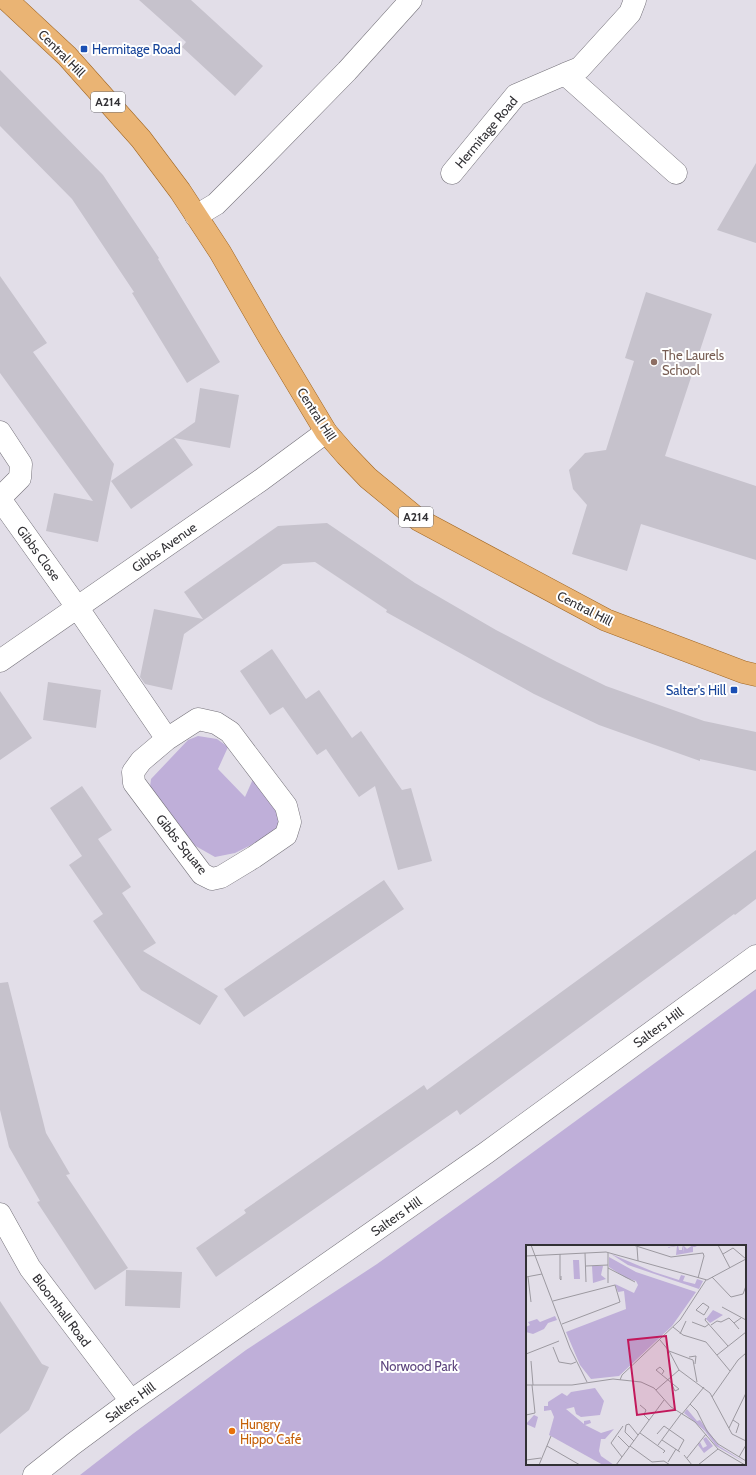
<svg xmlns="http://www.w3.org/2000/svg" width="756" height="1475" viewBox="0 0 756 1475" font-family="Cabin,sans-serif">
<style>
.green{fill:#bfafd9;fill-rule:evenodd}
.building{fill:#c6c2cc}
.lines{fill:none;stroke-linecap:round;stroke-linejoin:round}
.minor-casing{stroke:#75727a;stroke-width:23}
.tertiary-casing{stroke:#75727a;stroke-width:23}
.primary-casing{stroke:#a06622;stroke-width:23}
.minor{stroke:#fff;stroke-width:22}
.tertiary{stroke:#fff;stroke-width:22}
.primary{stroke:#eab474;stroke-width:22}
.transit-dot{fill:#1a4fb4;stroke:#fff;stroke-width:1.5}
.education-dot{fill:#8d6e63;stroke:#fff;stroke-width:1.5}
.food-dot{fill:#e8710a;stroke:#fff;stroke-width:1.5}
.labels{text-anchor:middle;stroke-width:4;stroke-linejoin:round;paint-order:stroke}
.shield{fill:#fff;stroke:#706f72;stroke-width:1}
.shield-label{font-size:12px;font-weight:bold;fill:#323135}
.transit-label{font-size:13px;fill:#164399;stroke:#fff;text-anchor:start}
.street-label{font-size:13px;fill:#323135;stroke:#fff}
.education-label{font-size:13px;fill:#785e54;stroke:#fff;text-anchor:start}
.park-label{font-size:13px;fill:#5c447d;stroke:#fff}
.food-label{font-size:13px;fill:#c56008;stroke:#fff;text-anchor:start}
.inset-road{fill:none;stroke:#9c99a0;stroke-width:1}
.view{fill:#c2185b;fill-opacity:0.15;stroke:#c2185b;stroke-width:2}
.inset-edge{fill:none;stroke:#323135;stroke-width:2}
</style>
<rect width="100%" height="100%" fill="#e2dee8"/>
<!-- green -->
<path class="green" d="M 198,736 L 217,739 L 228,747 L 218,769 L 245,797 L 253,779 L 281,816 L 277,832 L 235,853 L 215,857 L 192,844 L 150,787 L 151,779 L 188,740 Z
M 756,989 L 756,1475 L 80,1475 L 134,1433 L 246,1350 L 377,1264 L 495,1180 ZM 527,1246 L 745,1246 L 745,1464 L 527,1464 Z"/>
<!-- building -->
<path class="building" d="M 139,0 L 191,0 L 263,66 L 235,96 L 182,47 L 186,42 Z
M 0,70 L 103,175 L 159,258 L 158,259 L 220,362 L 187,383 L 132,293 L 134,292 L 72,199 L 0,126 Z
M 756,163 L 756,243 L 717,230 Z
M 0,276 L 47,343 L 33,352 L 114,464 L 98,542 L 46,531 L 54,493 L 93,501 L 0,373 Z
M 646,292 L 712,314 L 665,456 L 756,486 L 756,560 L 641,524 L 627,571 L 572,554 L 587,505 L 573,489 L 569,470 L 585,453 L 606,450 L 634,361 L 625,358 Z
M 200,388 L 239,395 L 230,448 L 174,438 L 193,465 L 131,509 L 111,481 L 195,422 Z
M 327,523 L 415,583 L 496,630 L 557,662 L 606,686 L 704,721 L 756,732 L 756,771 L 700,759 L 700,761 L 599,725 L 534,694 L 386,612 L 387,610 L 315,562 L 283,564 L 184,634 L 172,690 L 145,684 L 140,677 L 154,609 L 203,619 L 184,592 L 278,526 Z
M 272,649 L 306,699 L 319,690 L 352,738 L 361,731 L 402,790 L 411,788 L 432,861 L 398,870 L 375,786 L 359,797 L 326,749 L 317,755 L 283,707 L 270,715 L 240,671 Z
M 48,682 L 101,690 L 96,728 L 43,720 Z
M 0,691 L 32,738 L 0,760 Z
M 82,786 L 112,830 L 98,839 L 131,887 L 122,893 L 156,943 L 143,951 L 218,996 L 200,1025 L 141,990 L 93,921 L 103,914 L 69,865 L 82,856 L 50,808 Z
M 756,850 L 756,899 L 735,915 L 734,914 L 460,1115 L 457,1110 L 216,1277 L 196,1248 L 246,1213 L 244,1210 L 424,1085 L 427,1090 Z
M 384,880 L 404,909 L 244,1017 L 224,989 Z
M 8,982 L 46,1133 L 70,1174 L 66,1175 L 128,1268 L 95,1290 L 37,1202 L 40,1201 L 9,1147 L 0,1110 L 0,983 Z
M 126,1270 L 182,1272 L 180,1308 L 125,1306 Z
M 0,1301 L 42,1364 L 49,1367 L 29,1410 L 0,1434 Z"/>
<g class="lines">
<!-- minor casing -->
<g class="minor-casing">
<path id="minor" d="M 635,0 L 630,13 L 580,68 L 565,74 L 676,173
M 452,173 L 516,95 L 565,74
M 0,432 L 21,464 L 20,478 L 0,498
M 0,499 L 77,607 L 167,739 L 198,719 L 216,723 L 230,732 L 286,806 L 290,822 L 286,835 L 254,857 L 221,877 L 212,879 L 202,874 L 134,783 L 133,772 L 141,761 L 167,739
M 0,661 L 261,480 L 326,432
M 0,1214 L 30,1268 L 131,1401"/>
</g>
<!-- tertiary casing -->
<g class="tertiary-casing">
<path id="tertiary" d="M 196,216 L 216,204 L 251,169 L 347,71 L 411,0
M 34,1475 L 73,1444 L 131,1401 L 486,1153 L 756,956"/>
</g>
<!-- primary casing -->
<g class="primary-casing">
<path id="primary" d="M 7,0 L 67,56 L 141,139 L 180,191 L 220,252 L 269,337 L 326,432 L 346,455 L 368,478 L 419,520 L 606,620 L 743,672 L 756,675"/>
</g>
<!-- minor -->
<use href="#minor" class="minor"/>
<!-- tertiary -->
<use href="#tertiary" class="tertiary"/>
<!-- primary -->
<use href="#primary" class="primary"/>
</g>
<!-- markers -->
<g class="transit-dot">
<rect x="80" y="45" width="8" height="8" rx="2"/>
<rect x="730" y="686" width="8" height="8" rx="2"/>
</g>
<circle class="education-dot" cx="654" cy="362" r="4"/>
<circle class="food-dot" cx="232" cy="1431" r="4"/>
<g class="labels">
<!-- shield labels -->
<g class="shield">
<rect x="91" y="92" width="34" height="20" rx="3"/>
<rect x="399" y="507" width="34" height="20" rx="3"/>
</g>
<g class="shield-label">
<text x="108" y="106">A214</text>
<text x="416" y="521">A214</text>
</g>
<!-- transit labels -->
<g class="transit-label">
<text x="92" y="54">Hermitage Road</text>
<text x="726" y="695" text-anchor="end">Salter's Hill</text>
</g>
<!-- street labels -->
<g class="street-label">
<text transform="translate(62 53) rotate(45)" y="5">Central Hill</text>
<text transform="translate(486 132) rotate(-50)" y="5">Hermitage Road</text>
<text transform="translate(317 414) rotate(57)" y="5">Central Hill</text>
<text transform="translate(164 547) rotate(-35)" y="5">Gibbs Avenue</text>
<text transform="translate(39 553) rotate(54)" y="5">Gibbs Close</text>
<text transform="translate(585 608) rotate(27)" y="5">Central Hill</text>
<text transform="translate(182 844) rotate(51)" y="5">Gibbs Square</text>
<text transform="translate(658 1027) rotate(-36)" y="5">Salters Hill</text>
<text transform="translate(396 1216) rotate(-35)" y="5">Salters Hill</text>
<text transform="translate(62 1310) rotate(53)" y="5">Bloomhall Road</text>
<text transform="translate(130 1402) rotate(-36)" y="5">Salters Hill</text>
</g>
<!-- education labels -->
<g class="education-label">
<text x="662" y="360">The Laurels<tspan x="662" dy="15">School</tspan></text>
</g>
<!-- park labels -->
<g class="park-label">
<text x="419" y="1371">Norwood Park</text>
</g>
<!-- food labels -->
<g class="food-label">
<text x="240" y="1429">Hungry<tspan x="240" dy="15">Hippo Café</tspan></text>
</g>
</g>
<!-- overview -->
<g transform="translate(526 1245)">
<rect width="220" height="220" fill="#e2dee8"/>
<path d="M 152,0 L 153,5 L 156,5 L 156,0 L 158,7 L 157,0 L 161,4 L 167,0 L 171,2 L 167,2 L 167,7 L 150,10 L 151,1 L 139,3 ZM 85,9 L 128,27 L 153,35 L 155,30 L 159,31 L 157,36 L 169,39 L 171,34 L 177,36 L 173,44 L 102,20 ZM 83,12 L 110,27 L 170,47 L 146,81 L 93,131 L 65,134 L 54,120 L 40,87 L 100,64 L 98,46 L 92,47 L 89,39 L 108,48 L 112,40 L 110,36 L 100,33 L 83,22 ZM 47,15 L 53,15 L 54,34 L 48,34 ZM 66,21 L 77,21 L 75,30 L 80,34 L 67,38 ZM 187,65 L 197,70 L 184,78 L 180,74 ZM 29,71 L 31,75 L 22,78 L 18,84 L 7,89 L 0,87 L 0,82 L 4,80 L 2,77 L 11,74 L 14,77 ZM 69,143 L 78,156 L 74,170 L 55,172 L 50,169 L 48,162 L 40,164 L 58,179 L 58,176 L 64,175 L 65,178 L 59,180 L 75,188 L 88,184 L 79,194 L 75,194 L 73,206 L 75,211 L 88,220 L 77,220 L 23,190 L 28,172 L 25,165 L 18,166 L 18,161 L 22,161 L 22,157 L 36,148 L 41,151 L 45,147 ZM 161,164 L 171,176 L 174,175 L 193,201 L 220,218 L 190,201 L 179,186 L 158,168 ZM 8,170 L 12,172 L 9,183 L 0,179 ZM 180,192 L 187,201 L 178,208 L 172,200 L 174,197 L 177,203 L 181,201 L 177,194 Z" fill="#bfafd9"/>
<path class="inset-road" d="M 5,0 L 44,103 L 61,137M 107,0 L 145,12 L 177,8 L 178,11 L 172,33M 192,0 L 204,23M 111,2 L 112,16M 59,8 L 60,37M 82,8 L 82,38M 34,9 L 34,34 L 35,35 L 35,31M 0,11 L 80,7 L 181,35 L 220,14 L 207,3 L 197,9M 60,21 L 82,20M 82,23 L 109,37M 0,32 L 16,29M 2,32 L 5,57M 186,32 L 205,52 L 217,49 L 220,41M 27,56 L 89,40 L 94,57 L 36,79M 177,58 L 183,62 L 178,70 L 170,65 ZM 196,62 L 220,75M 180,73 L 179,75 L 202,101M 166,77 L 179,82 L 183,79M 185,80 L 191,76 L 195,77 L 203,73 L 208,78M 147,82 L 157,90 L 180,97 L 204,126M 213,84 L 208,78 L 215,73M 154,89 L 160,76M 134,95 L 143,106 L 153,125 L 184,148 L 206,189 L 220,196M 27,102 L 33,117 L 45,119 L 50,117M 143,106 L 167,115 L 171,137M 0,109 L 33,96M 191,110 L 220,87M 163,112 L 170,111 L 169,119M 5,116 L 7,140M 136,129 L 138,126 L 134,122 L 130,125 L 153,144 L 149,146 L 146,140M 94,135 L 96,130 L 154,75 L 180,35M 0,140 L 46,140 L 87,134 L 115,137 L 128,143 L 145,162 L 169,177 L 192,204 L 219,220M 130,145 L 153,125M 186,152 L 212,115 L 220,108M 164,159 L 171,166 L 181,186 L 192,199 L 220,216M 114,160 L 120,165 L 118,170 L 123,175M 156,169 L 178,142M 0,170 L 9,168 L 6,140M 207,175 L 213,179 L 210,188M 203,183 L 220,148M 114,188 L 139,206 L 137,208M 131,189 L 138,181 L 158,195 L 152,206M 92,191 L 103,202M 136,195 L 154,207M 108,196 L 99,187 L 100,180 L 103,179 L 112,190M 132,200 L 155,169M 21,201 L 54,220M 104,201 L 126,217 L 138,216 L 144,220M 158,210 L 166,220M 96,212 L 85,198 L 97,181M 213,212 L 220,200M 161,213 L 180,189M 0,215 L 15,213M 142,217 L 150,204M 13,220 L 25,191M 90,220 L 138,155M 172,220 L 192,204"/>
<path class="view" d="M 140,91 L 149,165 L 111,170 L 102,95 Z"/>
<rect width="220" height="220" class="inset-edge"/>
</g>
</svg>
